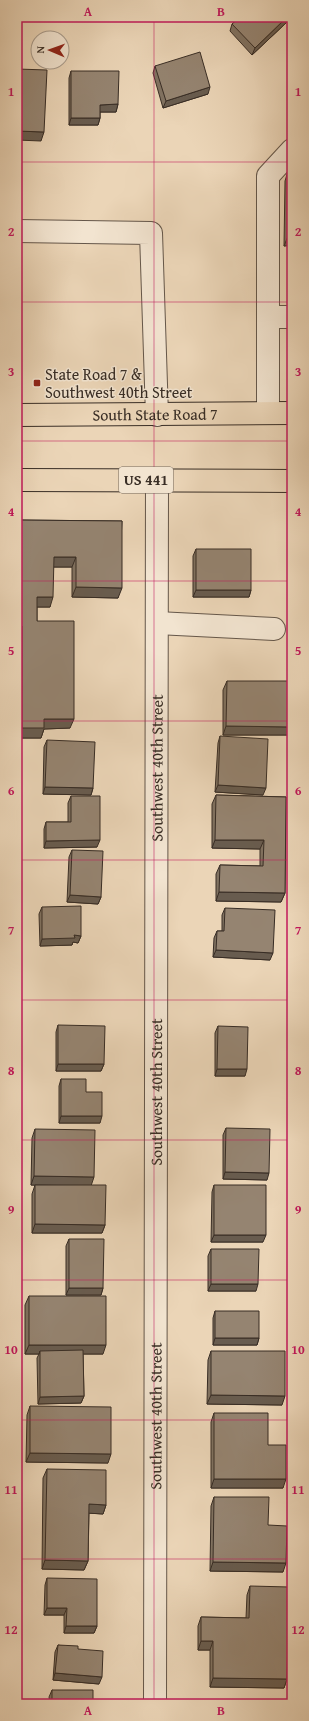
<svg xmlns="http://www.w3.org/2000/svg" width="309" height="1721" viewBox="0 0 309 1721" font-family="'Gentium Book Plus',serif">
<style>
.lines{fill:none;stroke-linecap:round;stroke-linejoin:round}
.minor-casing{stroke:#65574a;stroke-width:24}
.major-casing{stroke:#382d25;stroke-width:24}
.minor{stroke:#f2e4d0;stroke-width:22}
.major{stroke:#ebd5b7;stroke-width:22}
.wall{fill:#807261;stroke:#382d25}
.shaded-wall{fill:#685c4f;stroke:#382d25}
.building{fill:#958471;stroke:#382d25}
.grid{fill:none;stroke:#c2185b;stroke-width:1;stroke-opacity:0.55}
.poi-dot{fill:#8f2418;stroke:#f2e4d0;stroke-width:1.5}
.labels{text-anchor:middle;stroke-width:3;stroke-linejoin:round;paint-order:stroke}
.shield{fill:#f2e4d0;stroke:#706458;stroke-width:1}
.shield-label{font-size:15px;font-weight:bold;fill:#382d25}
.poi-label{font-size:16px;fill:#382d25;stroke:#f2e4d0;text-anchor:start}
.street-label{font-size:16px;fill:#382d25;stroke:#f2e4d0}
.neatline{fill:none;stroke:#c2185b;stroke-width:1.5}
.grid-label{font-size:13px;text-anchor:middle;font-weight:bold;fill:#c2185b}
</style>
<rect width="100%" height="100%" fill="#ebd5b7"/>
<filter id="stains"><feTurbulence type="fractalNoise" baseFrequency=".005" numOctaves="4"/><feColorMatrix values="0 0 0 0 .2 0 0 0 0 .09 0 0 0 0 .02 0 0 0 .5 -.17"/></filter>
<radialGradient id="worn" r=".72"><stop offset=".6" stop-color="#630" stop-opacity="0"/><stop offset="1" stop-color="#630" stop-opacity=".3"/></radialGradient>
<g class="lines">
<!-- minor casing -->
<g class="minor-casing">
<g id="minor">
<path d="M 17,231 L 151,233 L 157,415"/>
<path d="M 268,317 L 292,317"/>
<path d="M 268,413 L 268,176 L 292,150"/>
<path d="M 157,623 L 274,629"/>
<path id="s1" d="M 155,1704 L 157,480"/>
</g>
</g>
<!-- major casing -->
<g class="major-casing">
<g id="major">
<path id="s2" d="M 17,415 L 292,413"/>
<path d="M 17,480 L 292,481"/>
</g>
</g>
<!-- minor -->
<use href="#minor" class="minor"/>
<!-- major -->
<use href="#major" class="major"/>
</g>
<!-- wall -->
<path class="wall" d="M 240,17 L 288,17 L 286,23 L 252,55 L 230,31 L 232,24 Z
M 155,66 L 208,94 L 163,108 L 153,73 Z
M 71,71 L 118,104 L 116,112 L 100,112 L 100,118 L 98,125 L 69,125 L 69,78 Z
M 288,171 L 292,245 L 284,246 L 285,181 Z
M 17,520 L 122,521 L 118,598 L 72,597 L 72,567 L 53,567 L 50,607 L 37,607 L 37,621 L 70,728 L 44,729 L 41,738 L 18,738 L 18,636 Z
M 196,549 L 251,590 L 249,597 L 193,597 L 193,556 Z
M 227,681 L 291,735 L 223,735 L 223,690 Z
M 220,736 L 263,795 L 215,792 L 218,743 Z
M 47,740 L 93,788 L 91,795 L 43,794 L 44,747 Z
M 216,795 L 286,797 L 285,893 L 281,902 L 216,901 L 216,874 L 220,865 L 260,866 L 260,849 L 212,848 L 212,804 Z
M 71,796 L 97,847 L 44,848 L 44,829 L 46,822 L 68,822 L 68,803 Z
M 72,850 L 101,897 L 98,904 L 67,902 L 69,857 Z
M 42,907 L 81,936 L 78,943 L 73,942 L 72,945 L 40,946 L 39,914 Z
M 225,908 L 270,960 L 213,957 L 214,938 L 217,931 L 222,931 L 222,915 Z
M 58,1025 L 104,1064 L 101,1071 L 56,1071 L 56,1032 Z
M 218,1026 L 245,1076 L 215,1076 L 215,1033 Z
M 61,1079 L 86,1092 L 100,1123 L 59,1123 L 59,1086 Z
M 226,1128 L 267,1180 L 223,1179 L 223,1135 Z
M 35,1129 L 91,1185 L 105,1225 L 102,1233 L 32,1233 L 32,1194 L 35,1185 L 31,1185 L 32,1138 Z
M 214,1185 L 263,1242 L 211,1242 L 212,1192 Z
M 69,1239 L 103,1288 L 101,1295 L 66,1295 L 66,1246 Z
M 211,1249 L 256,1291 L 208,1291 L 208,1256 Z
M 29,1296 L 103,1354 L 83,1354 L 84,1396 L 81,1403 L 38,1404 L 37,1358 L 39,1354 L 25,1354 L 25,1305 Z
M 215,1311 L 259,1338 L 257,1345 L 213,1345 L 213,1318 Z
M 211,1351 L 282,1405 L 207,1404 L 208,1360 Z
M 30,1406 L 108,1463 L 26,1462 L 27,1415 Z
M 214,1413 L 268,1445 L 283,1488 L 211,1488 L 211,1422 Z
M 47,1469 L 106,1505 L 103,1514 L 89,1513 L 88,1561 L 84,1570 L 42,1569 L 43,1478 Z
M 214,1497 L 268,1525 L 283,1572 L 210,1571 L 211,1506 Z
M 47,1578 L 97,1626 L 94,1633 L 64,1633 L 64,1615 L 44,1615 L 45,1585 Z
M 250,1586 L 287,1679 L 284,1688 L 210,1687 L 210,1650 L 198,1650 L 198,1626 L 201,1617 L 246,1618 L 247,1595 Z
M 58,1645 L 78,1649 L 99,1684 L 53,1680 L 55,1652 Z
M 52,1690 L 93,1704 L 50,1704 L 49,1697 Z"/>
<!-- shaded-wall -->
<path class="shaded-wall" d="M 287,17 L 288,17 L 286,23 L 252,55 L 255,48 Z
M 210,87 L 208,94 L 163,108 L 166,101 Z
M 118,104 L 116,112 L 98,112 L 100,105 Z
M 71,118 L 100,118 L 98,125 L 69,125 Z
M 17,131 L 44,132 L 41,141 L 17,140 Z
M 288,236 L 292,236 L 292,245 L 284,246 Z
M 54,557 L 76,557 L 72,567 L 50,567 Z
M 76,587 L 122,588 L 118,598 L 72,597 Z
M 196,590 L 251,590 L 249,597 L 193,597 Z
M 37,597 L 53,597 L 50,607 L 34,607 Z
M 17,626 L 22,626 L 18,636 L 17,636 Z
M 44,719 L 74,719 L 70,728 L 44,729 L 41,738 L 18,738 L 22,728 Z
M 226,726 L 292,727 L 292,732 L 291,735 L 223,735 Z
M 218,785 L 266,788 L 263,795 L 215,792 Z
M 45,787 L 93,788 L 91,795 L 43,794 Z
M 100,840 L 97,847 L 44,848 L 46,841 Z
M 215,840 L 264,840 L 260,849 L 212,848 Z
M 219,892 L 285,893 L 281,902 L 216,901 Z
M 70,895 L 101,897 L 98,904 L 67,902 Z
M 74,935 L 81,936 L 78,943 L 73,942 L 72,945 L 40,946 L 42,939 Z
M 216,950 L 273,953 L 270,960 L 213,957 Z
M 58,1064 L 104,1064 L 101,1071 L 56,1071 Z
M 217,1069 L 247,1069 L 245,1076 L 215,1076 Z
M 61,1116 L 102,1116 L 100,1123 L 59,1123 Z
M 225,1172 L 269,1173 L 267,1180 L 223,1179 Z
M 34,1176 L 94,1177 L 91,1186 L 31,1185 Z
M 35,1224 L 105,1225 L 102,1233 L 32,1233 Z
M 214,1235 L 266,1235 L 263,1242 L 211,1242 Z
M 211,1284 L 258,1284 L 256,1291 L 208,1291 Z
M 69,1288 L 103,1288 L 101,1295 L 66,1295 Z
M 215,1338 L 259,1338 L 257,1345 L 213,1345 Z
M 29,1345 L 106,1345 L 103,1354 L 40,1354 L 40,1351 L 39,1354 L 25,1354 Z
M 211,1395 L 285,1396 L 282,1405 L 207,1404 Z
M 84,1396 L 81,1403 L 38,1404 L 40,1397 Z
M 30,1453 L 111,1454 L 108,1463 L 26,1462 Z
M 214,1479 L 286,1479 L 283,1488 L 211,1488 Z
M 89,1504 L 106,1505 L 103,1514 L 86,1513 Z
M 45,1560 L 88,1561 L 84,1570 L 42,1569 Z
M 213,1562 L 286,1563 L 283,1572 L 210,1571 Z
M 47,1608 L 67,1608 L 64,1615 L 44,1615 Z
M 66,1626 L 97,1626 L 94,1633 L 64,1633 Z
M 201,1641 L 213,1641 L 210,1650 L 198,1650 Z
M 55,1673 L 102,1677 L 99,1684 L 53,1680 Z
M 213,1678 L 287,1679 L 284,1688 L 210,1687 Z"/>
<!-- building -->
<path class="building" d="M 240,17 L 287,17 L 255,48 L 232,24 Z
M 200,52 L 210,87 L 166,101 L 155,66 Z
M 17,69 L 47,70 L 44,132 L 17,131 Z
M 71,71 L 119,71 L 118,104 L 100,105 L 100,118 L 71,118 Z
M 288,171 L 292,171 L 292,236 L 288,236 Z
M 17,520 L 122,521 L 122,588 L 76,587 L 76,557 L 54,557 L 53,597 L 37,597 L 37,621 L 74,621 L 74,719 L 44,719 L 44,728 L 22,728 L 22,626 L 17,626 Z
M 196,549 L 251,549 L 251,590 L 196,590 Z
M 227,681 L 292,681 L 292,727 L 226,726 Z
M 220,736 L 268,739 L 266,788 L 218,785 Z
M 47,740 L 95,742 L 93,788 L 45,787 Z
M 216,795 L 286,797 L 285,893 L 219,892 L 220,865 L 263,866 L 264,840 L 215,840 Z
M 71,796 L 100,796 L 100,840 L 46,841 L 46,822 L 71,822 Z
M 72,850 L 103,851 L 101,897 L 70,895 Z
M 81,906 L 81,936 L 74,935 L 75,938 L 42,939 L 42,907 Z
M 225,908 L 275,910 L 273,953 L 216,950 L 217,931 L 224,931 Z
M 58,1025 L 105,1026 L 104,1064 L 58,1064 Z
M 218,1026 L 248,1027 L 247,1069 L 217,1069 Z
M 61,1079 L 86,1079 L 86,1092 L 102,1092 L 102,1116 L 61,1116 Z
M 226,1128 L 270,1129 L 269,1173 L 225,1172 Z
M 35,1129 L 95,1130 L 94,1177 L 34,1176 Z
M 35,1185 L 106,1185 L 105,1225 L 35,1224 Z
M 214,1185 L 266,1185 L 266,1235 L 214,1235 Z
M 69,1239 L 104,1239 L 103,1288 L 69,1288 Z
M 211,1249 L 259,1249 L 258,1284 L 211,1284 Z
M 29,1296 L 106,1296 L 106,1345 L 29,1345 Z
M 215,1311 L 259,1311 L 259,1338 L 215,1338 Z
M 83,1350 L 84,1396 L 40,1397 L 40,1351 Z
M 211,1351 L 285,1351 L 285,1396 L 211,1395 Z
M 30,1406 L 111,1407 L 111,1454 L 30,1453 Z
M 214,1413 L 268,1413 L 268,1445 L 286,1445 L 286,1479 L 214,1479 Z
M 47,1469 L 106,1470 L 106,1505 L 89,1504 L 88,1561 L 45,1560 Z
M 214,1497 L 269,1497 L 268,1525 L 287,1526 L 286,1563 L 213,1562 Z
M 47,1578 L 97,1579 L 97,1626 L 66,1626 L 67,1608 L 47,1608 Z
M 250,1586 L 289,1587 L 287,1679 L 213,1678 L 213,1641 L 201,1641 L 201,1617 L 249,1618 Z
M 58,1645 L 78,1646 L 78,1649 L 103,1651 L 102,1677 L 55,1673 Z
M 52,1690 L 93,1690 L 93,1704 L 52,1704 Z
M 215,1703 L 252,1703 L 252,1704 L 215,1704 Z"/>
<!-- grid -->
<path class="grid" d="M 154,17 L 154,1704M 17,162 L 292,162M 17,302 L 292,302M 17,441 L 292,441M 17,581 L 292,581M 17,721 L 292,721M 17,860 L 292,860M 17,1000 L 292,1000M 17,1140 L 292,1140M 17,1280 L 292,1280M 17,1420 L 292,1420M 17,1559 L 292,1559"/>
<!-- markers -->
<rect class="poi-dot" x="33" y="379" width="8" height="8" rx="2"/>
<g class="labels">
<!-- shield labels -->
<rect class="shield" x="119" y="467" width="54" height="26" rx="3"/>
<g class="shield-label">
<text x="146" y="485">US 441</text>
</g>
<!-- poi labels -->
<g class="poi-label">
<text x="45" y="380">State Road 7 &amp;<tspan x="45" dy="18">Southwest 40th Street</tspan></text>
</g>
<!-- street labels -->
<g class="street-label">
<text dy="6" stroke="none"><textPath href="#s2" startOffset="138">South State Road 7</textPath></text>
<text dy="6" stroke="none"><textPath href="#s1" startOffset="936">Southwest 40th Street</textPath></text>
<text dy="6" stroke="none"><textPath href="#s1" startOffset="612">Southwest 40th Street</textPath></text>
<text dy="6" stroke="none"><textPath href="#s1" startOffset="288">Southwest 40th Street</textPath></text>
</g>
</g>
<!-- margin -->
<rect width="309" height="1721" fill="none" stroke="#ebd5b7" stroke-width="44"/>
<!-- north arrow -->
<g transform="translate(50 50) rotate(272)"><circle r="19" fill="#f2e4d0" stroke="#a89b8c"/>
<path d="M0-3L7 15L0 10L-7 15Z" fill="#8f2418"/>
<text y="-6" font-size="11" font-weight="bold" text-anchor="middle" fill="#382d25">N</text>
</g>
<rect x="22" y="22" width="265" height="1677" class="neatline"/>
<g class="grid-label">
<text x="88" y="16">A</text>
<text x="221" y="16">B</text>
<text x="11" y="96">1</text>
<text x="298" y="96">1</text>
<text x="11" y="236">2</text>
<text x="298" y="236">2</text>
<text x="11" y="376">3</text>
<text x="298" y="376">3</text>
<text x="11" y="516">4</text>
<text x="298" y="516">4</text>
<text x="11" y="655">5</text>
<text x="298" y="655">5</text>
<text x="11" y="795">6</text>
<text x="298" y="795">6</text>
<text x="11" y="935">7</text>
<text x="298" y="935">7</text>
<text x="11" y="1075">8</text>
<text x="298" y="1075">8</text>
<text x="11" y="1214">9</text>
<text x="298" y="1214">9</text>
<text x="11" y="1354">10</text>
<text x="298" y="1354">10</text>
<text x="11" y="1494">11</text>
<text x="298" y="1494">11</text>
<text x="11" y="1634">12</text>
<text x="298" y="1634">12</text>
<text x="88" y="1715">A</text>
<text x="221" y="1715">B</text>
</g>
<rect width="100%" height="100%" filter="url(#stains)"/>
<rect width="100%" height="100%" fill="url(#worn)"/>
</svg>
